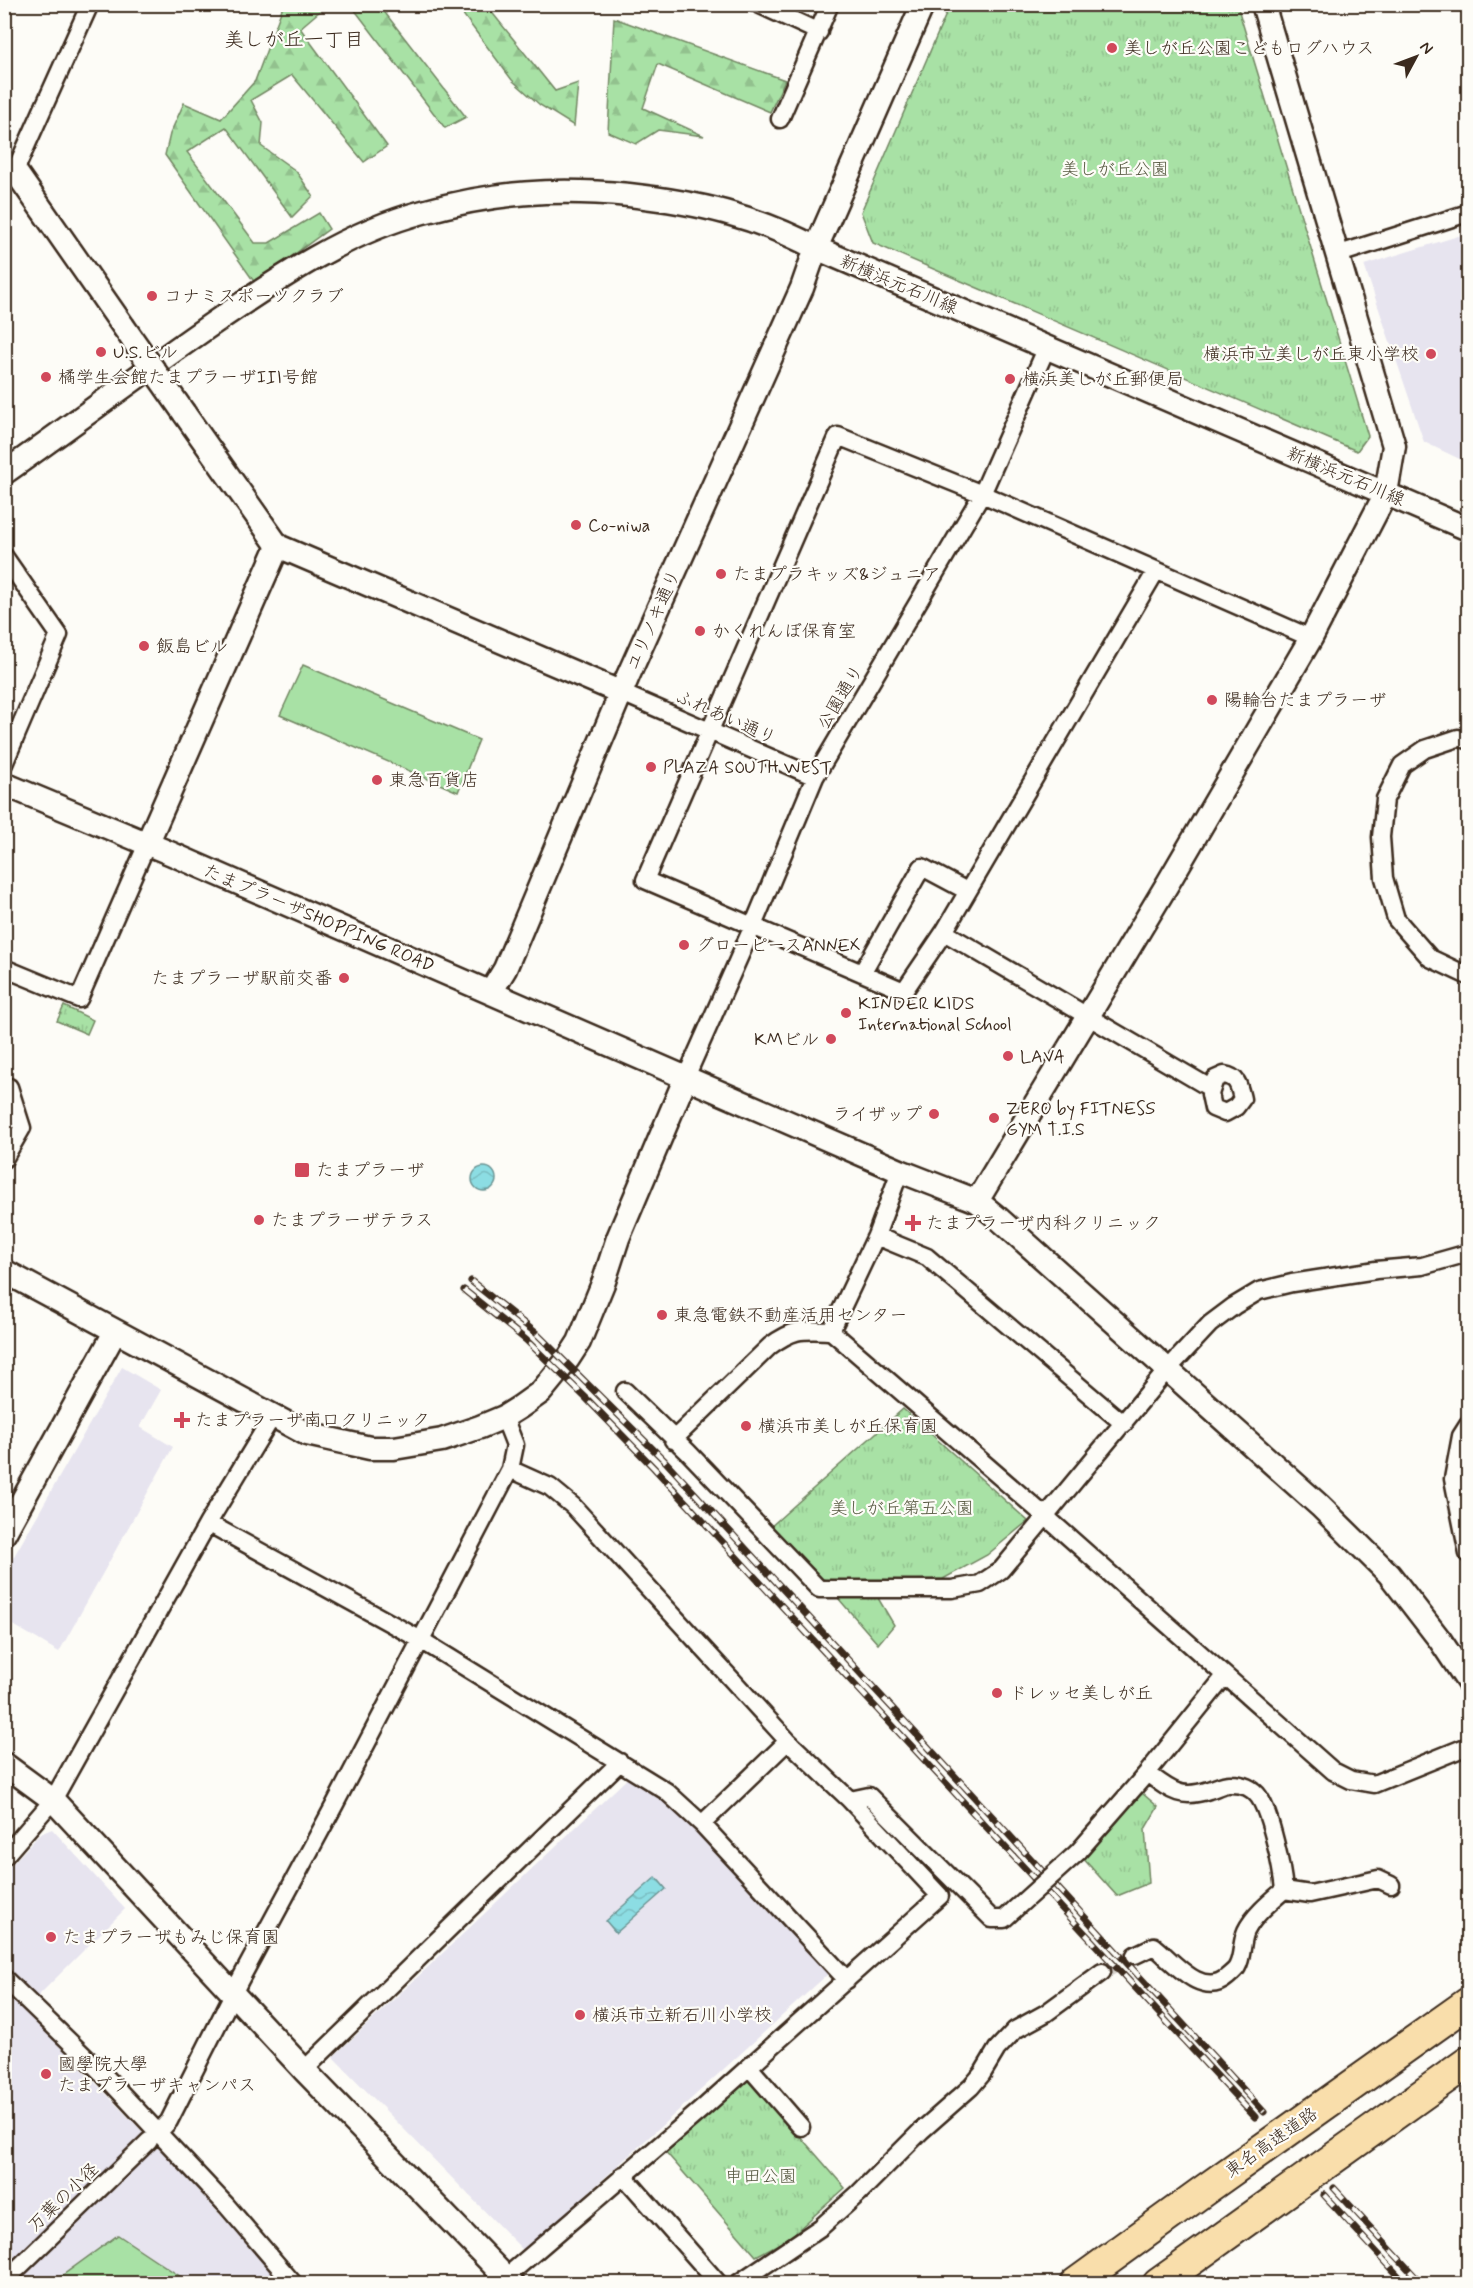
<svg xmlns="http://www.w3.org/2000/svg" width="1473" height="2288" viewBox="0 0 1473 2288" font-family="Mynerve,'Klee One',sans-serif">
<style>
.built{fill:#e7e4ef}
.grass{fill:url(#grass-tufts);stroke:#728662;stroke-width:1.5}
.forest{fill:url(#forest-firs);stroke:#728662;stroke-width:1.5}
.pitch{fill:#a8e1a5;stroke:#728662;stroke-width:1.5}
.water{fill:url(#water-waves);stroke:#6c9594;stroke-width:1.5}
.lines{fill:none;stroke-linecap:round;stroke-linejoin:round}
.street-tunnel{stroke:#d6d2cc;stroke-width:16;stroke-dasharray:16 8;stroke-linecap:butt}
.street-casing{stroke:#3b2a1e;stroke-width:21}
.secondary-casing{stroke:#3b2a1e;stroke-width:27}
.highway-casing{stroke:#3b2a1e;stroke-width:34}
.street{stroke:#fdfcf7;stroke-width:16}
.secondary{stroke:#fdfcf7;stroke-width:22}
.highway{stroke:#f9deab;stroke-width:30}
.rail-casing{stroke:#3b2a1e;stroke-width:7}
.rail{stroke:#fdfcf7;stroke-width:4.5;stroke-dasharray:14;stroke-linecap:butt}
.street-bridge-casing{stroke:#3b2a1e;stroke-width:21;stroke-linecap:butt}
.secondary-bridge-casing{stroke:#3b2a1e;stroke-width:27;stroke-linecap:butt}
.street-bridge{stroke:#fdfcf7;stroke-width:16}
.secondary-bridge{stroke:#fdfcf7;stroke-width:22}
.poi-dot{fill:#d1495b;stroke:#fdfcf7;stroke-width:2}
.labels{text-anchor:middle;stroke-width:4.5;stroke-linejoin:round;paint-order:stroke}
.poi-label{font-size:18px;fill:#3b2a1e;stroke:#fdfcf7;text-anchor:start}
.park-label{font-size:18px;fill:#565840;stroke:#fdfcf7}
.street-label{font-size:18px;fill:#3b2a1e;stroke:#fdfcf7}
.neighbourhood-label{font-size:20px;fill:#3b2a1e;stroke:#fdfcf7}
</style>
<defs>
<pattern id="grass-tufts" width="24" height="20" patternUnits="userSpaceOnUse" patternTransform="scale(1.5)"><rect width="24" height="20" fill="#a8e1a5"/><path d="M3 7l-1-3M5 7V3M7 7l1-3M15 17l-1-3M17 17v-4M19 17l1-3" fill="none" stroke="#92c18e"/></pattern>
<pattern id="forest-firs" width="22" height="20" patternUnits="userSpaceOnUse" patternTransform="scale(1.5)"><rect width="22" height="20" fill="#a8e1a5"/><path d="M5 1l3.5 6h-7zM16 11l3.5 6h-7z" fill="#92c18e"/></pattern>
<pattern id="water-waves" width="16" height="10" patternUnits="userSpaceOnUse" patternTransform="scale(1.5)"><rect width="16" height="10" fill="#8cdde3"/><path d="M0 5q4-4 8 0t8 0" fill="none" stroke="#7abec2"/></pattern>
</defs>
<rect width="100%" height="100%" fill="#fdfcf7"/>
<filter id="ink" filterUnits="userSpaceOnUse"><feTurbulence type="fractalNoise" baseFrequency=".0167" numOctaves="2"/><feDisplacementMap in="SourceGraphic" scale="12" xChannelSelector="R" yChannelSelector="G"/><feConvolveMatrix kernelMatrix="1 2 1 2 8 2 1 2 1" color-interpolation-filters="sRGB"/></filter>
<g filter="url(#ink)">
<!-- built -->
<path class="built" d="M 1468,233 L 1468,463 L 1424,442 L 1364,265 Z
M 122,1367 L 161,1390 L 140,1427 L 173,1447 L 59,1652 L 5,1620 L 5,1572 Z
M 632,1774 L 671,1805 L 828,1974 L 524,2251 L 333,2057 Z
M 52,1829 L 125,1909 L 37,1997 L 5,1964 L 5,1872 L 40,1834 Z
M 4,1989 L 169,2159 L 283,2283 L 5,2283 Z"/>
<!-- grass -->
<path class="grass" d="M 950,5 L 1237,5 L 1368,436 L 1357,451 L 873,243 L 861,212 Z
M 64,1006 L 93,1020 L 87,1034 L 57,1021 Z
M 903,1409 L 1028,1521 L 987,1555 L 943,1579 L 834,1582 L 819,1578 L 769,1528 Z
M 838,1598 L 878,1598 L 894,1625 L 878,1644 Z
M 1142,1793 L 1158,1807 L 1145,1829 L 1149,1883 L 1117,1896 L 1081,1856 L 1107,1833 Z
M 744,2072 L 845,2188 L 788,2239 L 756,2256 L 664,2150 Z"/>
<!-- forest -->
<path class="forest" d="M 289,4 L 327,5 L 300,28 L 387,146 L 364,162 L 292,75 L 251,100 L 263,123 L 261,146 L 296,171 L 313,196 L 292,217 L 226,127 L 187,152 L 255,243 L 269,243 L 319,213 L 329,229 L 255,283 L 165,155 L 170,134 L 184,103 L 221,119 L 255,81 L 283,6 Z
M 351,5 L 379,5 L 466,117 L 445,128 Z
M 456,5 L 486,5 L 555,91 L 578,83 L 574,126 L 540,105 L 512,80 Z
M 614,18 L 785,80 L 770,112 L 658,64 L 643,108 L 704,136 L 658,130 L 636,144 L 608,132 Z"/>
<!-- pitch -->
<path class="pitch" d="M 303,665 L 479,740 L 458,792 L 280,715 Z
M 118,2235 L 190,2283 L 52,2283 Z"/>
<!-- water -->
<path class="water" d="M472 1179a12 12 0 1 1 24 0a12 12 0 1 1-24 0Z
M 656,1877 L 666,1889 L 616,1933 L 606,1921 Z"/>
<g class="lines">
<!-- street-tunnel -->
<path class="street-tunnel" d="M 1102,1972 L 1135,1955"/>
<!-- street casing -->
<g class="street-casing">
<path id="street" d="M 758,4 L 819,32
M 780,119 L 830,4
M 15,171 L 90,4
M 1336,255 L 1468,213
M 4,556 L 59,635 L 4,764
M 1156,571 L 944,932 L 1210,1088
M 622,693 L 815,777
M 1468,740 L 1458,738 L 1425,749 L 1402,765 L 1385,799 L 1381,837 L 1384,878 L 1396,919 L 1430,958 L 1468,976
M 944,932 L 904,991 L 645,880 L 838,436 L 982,494 L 1311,638
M 4,968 L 79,999 L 147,844
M 862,973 L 922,867 L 967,891
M 1224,1075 C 1238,1077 1239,1086 1242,1099 L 1236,1107 L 1225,1113 L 1213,1108 L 1210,1094 L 1215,1079 Z
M 686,1077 L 753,926 L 815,777 L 982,494 L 1047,347
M 4,1085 L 9,1087 L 22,1128 L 4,1159
M 876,1236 L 927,1257 L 1124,1424
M 831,1331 L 876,1236 L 900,1171
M 625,1391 L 688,1452 L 819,1589 L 952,1589 L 980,1584 L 1001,1570 L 1167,1370 L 1210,1324 L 1234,1306 L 1259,1291 L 1292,1283 L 1376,1270 L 1422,1266 L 1468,1253
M 1468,1425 L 1461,1436 L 1453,1479 L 1468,1554
M 673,1440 L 770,1346 C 795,1328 802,1330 831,1331 L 1045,1516 L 1333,1771 L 1351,1780 L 1374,1784 L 1468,1746
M 208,1523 L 421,1640 L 666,1791 L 702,1824 L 847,1980
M 1147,1773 C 1170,1790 1180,1800 1209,1790 C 1216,1788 1224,1783 1231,1784 C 1242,1784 1253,1788 1259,1797 C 1271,1815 1282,1868 1284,1890
M 850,1800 L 869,1796 L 992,1919 L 1004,1919 L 1015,1909
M 702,1824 L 788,1741
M 1078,1852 L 1147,1773 L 1225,1676
M 4,1857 L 53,1800 L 208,1523 L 272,1417
M 1135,1955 L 1154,1946 C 1173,1961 1202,1999 1227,1977 C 1230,1974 1235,1971 1237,1967 C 1243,1957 1241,1942 1246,1931 C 1254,1915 1270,1902 1284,1890 L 1310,1894 L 1378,1879 L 1391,1885
M 4,1978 L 104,2075 L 227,2206 L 294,2284
M 749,2067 L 801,2127
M 304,2070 L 620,1762
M 158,2133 L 169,2121 L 240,1980 L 335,1804 L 510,1469 L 515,1445 L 504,1417
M 623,2175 L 719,2284
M 506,2277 L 703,2108 L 940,1896 L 850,1800 L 788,1741 L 573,1506 L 550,1487 L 510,1469
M 7,2284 L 15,2271 L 149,2141
M 737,2284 L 821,2227 L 859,2193 L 921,2131 L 971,2087 L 982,2074 L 997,2049 L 1015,2030 L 1046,2013 L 1102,1972"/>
</g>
<!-- secondary casing -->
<g class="secondary-casing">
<path id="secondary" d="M 4,167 L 15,171 L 123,326
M 184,413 L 278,546 L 622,693
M 4,473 C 75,423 144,371 215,322 C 279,278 347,232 423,212 C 495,192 555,188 629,195 C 699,203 753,215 816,248 L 1468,529
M 4,784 L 172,854 L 900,1171 L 977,1201 L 998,1218 L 1320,1506 L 1389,1574 L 1440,1640 L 1468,1682
M 147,844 L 278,546
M 491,992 L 505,969 L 628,676 L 802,288 L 816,248 L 923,4
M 977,1201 L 1168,883 L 1311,638 L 1386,493 L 1394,446 L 1263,4
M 4,1271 L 307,1434 L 370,1448 L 394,1448 L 442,1440 L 480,1427 L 504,1417 L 520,1407 L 541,1392 L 568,1359 L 579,1342 L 604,1281 L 618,1238 L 686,1077
M 4,1534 L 115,1332
M 4,1764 L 53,1800 L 304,2070 L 512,2284"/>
</g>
<!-- highway casing -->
<g class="highway-casing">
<path id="highway" d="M 1075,2284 L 1206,2189 L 1468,2003
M 1158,2284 L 1468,2062"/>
</g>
<!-- street -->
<use href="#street" class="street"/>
<!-- secondary -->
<use href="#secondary" class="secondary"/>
<!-- highway -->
<use href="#highway" class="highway"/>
<!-- rail casing -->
<g class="rail-casing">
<path id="rail" d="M 471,1281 L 536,1333 L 665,1461 L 1264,2112
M 464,1290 L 526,1340 L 586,1398 L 654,1468 L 1255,2117
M 1334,2188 L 1422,2284
M 1324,2195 L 1406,2284"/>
</g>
<!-- rail -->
<use href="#rail" class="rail"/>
<!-- street-bridge casing -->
<g class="street-bridge-casing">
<path id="street-bridge" d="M 1015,1909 L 1078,1852"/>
</g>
<!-- secondary-bridge casing -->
<g class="secondary-bridge-casing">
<path id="secondary-bridge" d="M 123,326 L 184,413"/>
</g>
<!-- street-bridge -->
<use href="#street-bridge" class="street-bridge"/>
<!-- secondary-bridge -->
<use href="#secondary-bridge" class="secondary-bridge"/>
</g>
</g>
<!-- markers -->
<g class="poi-dot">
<circle cx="1112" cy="48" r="6"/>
<circle cx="152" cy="296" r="6"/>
<circle cx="101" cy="352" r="6"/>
<circle cx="1431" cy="354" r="6"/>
<circle cx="46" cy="377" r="6"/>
<circle cx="1010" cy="379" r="6"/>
<circle cx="576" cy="525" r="6"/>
<circle cx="721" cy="574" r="6"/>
<circle cx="700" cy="631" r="6"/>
<circle cx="144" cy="646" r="6"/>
<circle cx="1212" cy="700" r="6"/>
<circle cx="651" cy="767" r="6"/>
<circle cx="377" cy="780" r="6"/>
<circle cx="684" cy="945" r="6"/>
<circle cx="344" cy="978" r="6"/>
<circle cx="846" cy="1013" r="6"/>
<circle cx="831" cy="1039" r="6"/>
<circle cx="1008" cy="1056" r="6"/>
<circle cx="934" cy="1114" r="6"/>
<circle cx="994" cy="1118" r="6"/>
<rect x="294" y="1162" width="16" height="16" rx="3"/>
<circle cx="259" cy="1220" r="6"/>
<path d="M910 1214h6v6h6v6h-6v6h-6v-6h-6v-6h6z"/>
<circle cx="662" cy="1315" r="6"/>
<path d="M179 1411h6v6h6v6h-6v6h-6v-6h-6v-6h6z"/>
<circle cx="746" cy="1426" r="6"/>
<circle cx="997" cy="1693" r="6"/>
<circle cx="51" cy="1937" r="6"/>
<circle cx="580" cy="2015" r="6"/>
<circle cx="46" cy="2074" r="6"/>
</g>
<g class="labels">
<!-- poi labels -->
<g class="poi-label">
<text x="1124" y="54">美しが丘公園こどもログハウス</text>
<text x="164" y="302">コナミスポーツクラブ</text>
<text x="113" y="358">U.S.ビル</text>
<text x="1419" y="360" text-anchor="end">横浜市立美しが丘東小学校</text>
<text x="58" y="383">橘学生会館たまプラーザIII号館</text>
<text x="1022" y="385">横浜美しが丘郵便局</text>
<text x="588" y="531">Co-niwa</text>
<text x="733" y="580">たまプラキッズ&amp;ジュニア</text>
<text x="712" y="637">かくれんぼ保育室</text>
<text x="156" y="652">飯島ビル</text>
<text x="1224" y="706">陽輪台たまプラーザ</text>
<text x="663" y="773">PLAZA SOUTH WEST</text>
<text x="389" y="786">東急百貨店</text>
<text x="696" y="951">グローピースANNEX</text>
<text x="332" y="984" text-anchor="end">たまプラーザ駅前交番</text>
<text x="858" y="1009">KINDER KIDS<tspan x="858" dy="21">International School</tspan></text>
<text x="819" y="1045" text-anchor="end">KMビル</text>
<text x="1020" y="1062">LAVA</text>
<text x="1006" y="1114">ZERO by FITNESS<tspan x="1006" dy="21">GYM T.I.S</tspan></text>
<text x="922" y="1120" text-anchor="end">ライザップ</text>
<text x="316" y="1176">たまプラーザ</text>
<text x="271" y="1226">たまプラーザテラス</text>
<text x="926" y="1229">たまプラーザ内科クリニック</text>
<text x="674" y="1321">東急電鉄不動産活用センター</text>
<text x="195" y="1426">たまプラーザ南口クリニック</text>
<text x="758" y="1432">横浜市美しが丘保育園</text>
<text x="1009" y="1699">ドレッセ美しが丘</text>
<text x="63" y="1943">たまプラーザもみじ保育園</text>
<text x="592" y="2021">横浜市立新石川小学校</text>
<text x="58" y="2070">國學院大學<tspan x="58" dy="21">たまプラーザキャンパス</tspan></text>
</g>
<!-- park labels -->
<g class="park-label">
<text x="1115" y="175">美しが丘公園</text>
<text x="902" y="1514">美しが丘第五公園</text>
<text x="761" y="2182">申田公園</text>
</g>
<!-- street labels -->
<g class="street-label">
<text transform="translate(899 284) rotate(23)" y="6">新横浜元石川線</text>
<text transform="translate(1346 476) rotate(23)" y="6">新横浜元石川線</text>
<text transform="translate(653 620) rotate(-66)" y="6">ユリノキ通り</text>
<text transform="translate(840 697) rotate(-59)" y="6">公園通り</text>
<text transform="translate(726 717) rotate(24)" y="6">ふれあい通り</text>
<text transform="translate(319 918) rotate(23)" y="6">たまプラーザSHOPPING ROAD</text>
<text transform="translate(1271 2142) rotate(-35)" y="6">東名高速道路</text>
<text transform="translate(63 2197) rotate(-44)" y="6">万葉の小径</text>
</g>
<!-- neighbourhood labels -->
<g class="neighbourhood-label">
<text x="294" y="46">美しが丘一丁目</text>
</g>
</g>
<!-- margin -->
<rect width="1473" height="2288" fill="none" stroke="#fdfcf7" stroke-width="24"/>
<rect x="12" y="12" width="1449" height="2264" fill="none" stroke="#3b2a1e" stroke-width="2" filter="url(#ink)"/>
<!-- north arrow -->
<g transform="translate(1416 57) rotate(49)" stroke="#fdfcf7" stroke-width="4.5" paint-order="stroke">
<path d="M0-4.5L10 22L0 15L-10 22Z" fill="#3b2a1e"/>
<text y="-9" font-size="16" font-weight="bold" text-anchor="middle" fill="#3b2a1e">N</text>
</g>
</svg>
